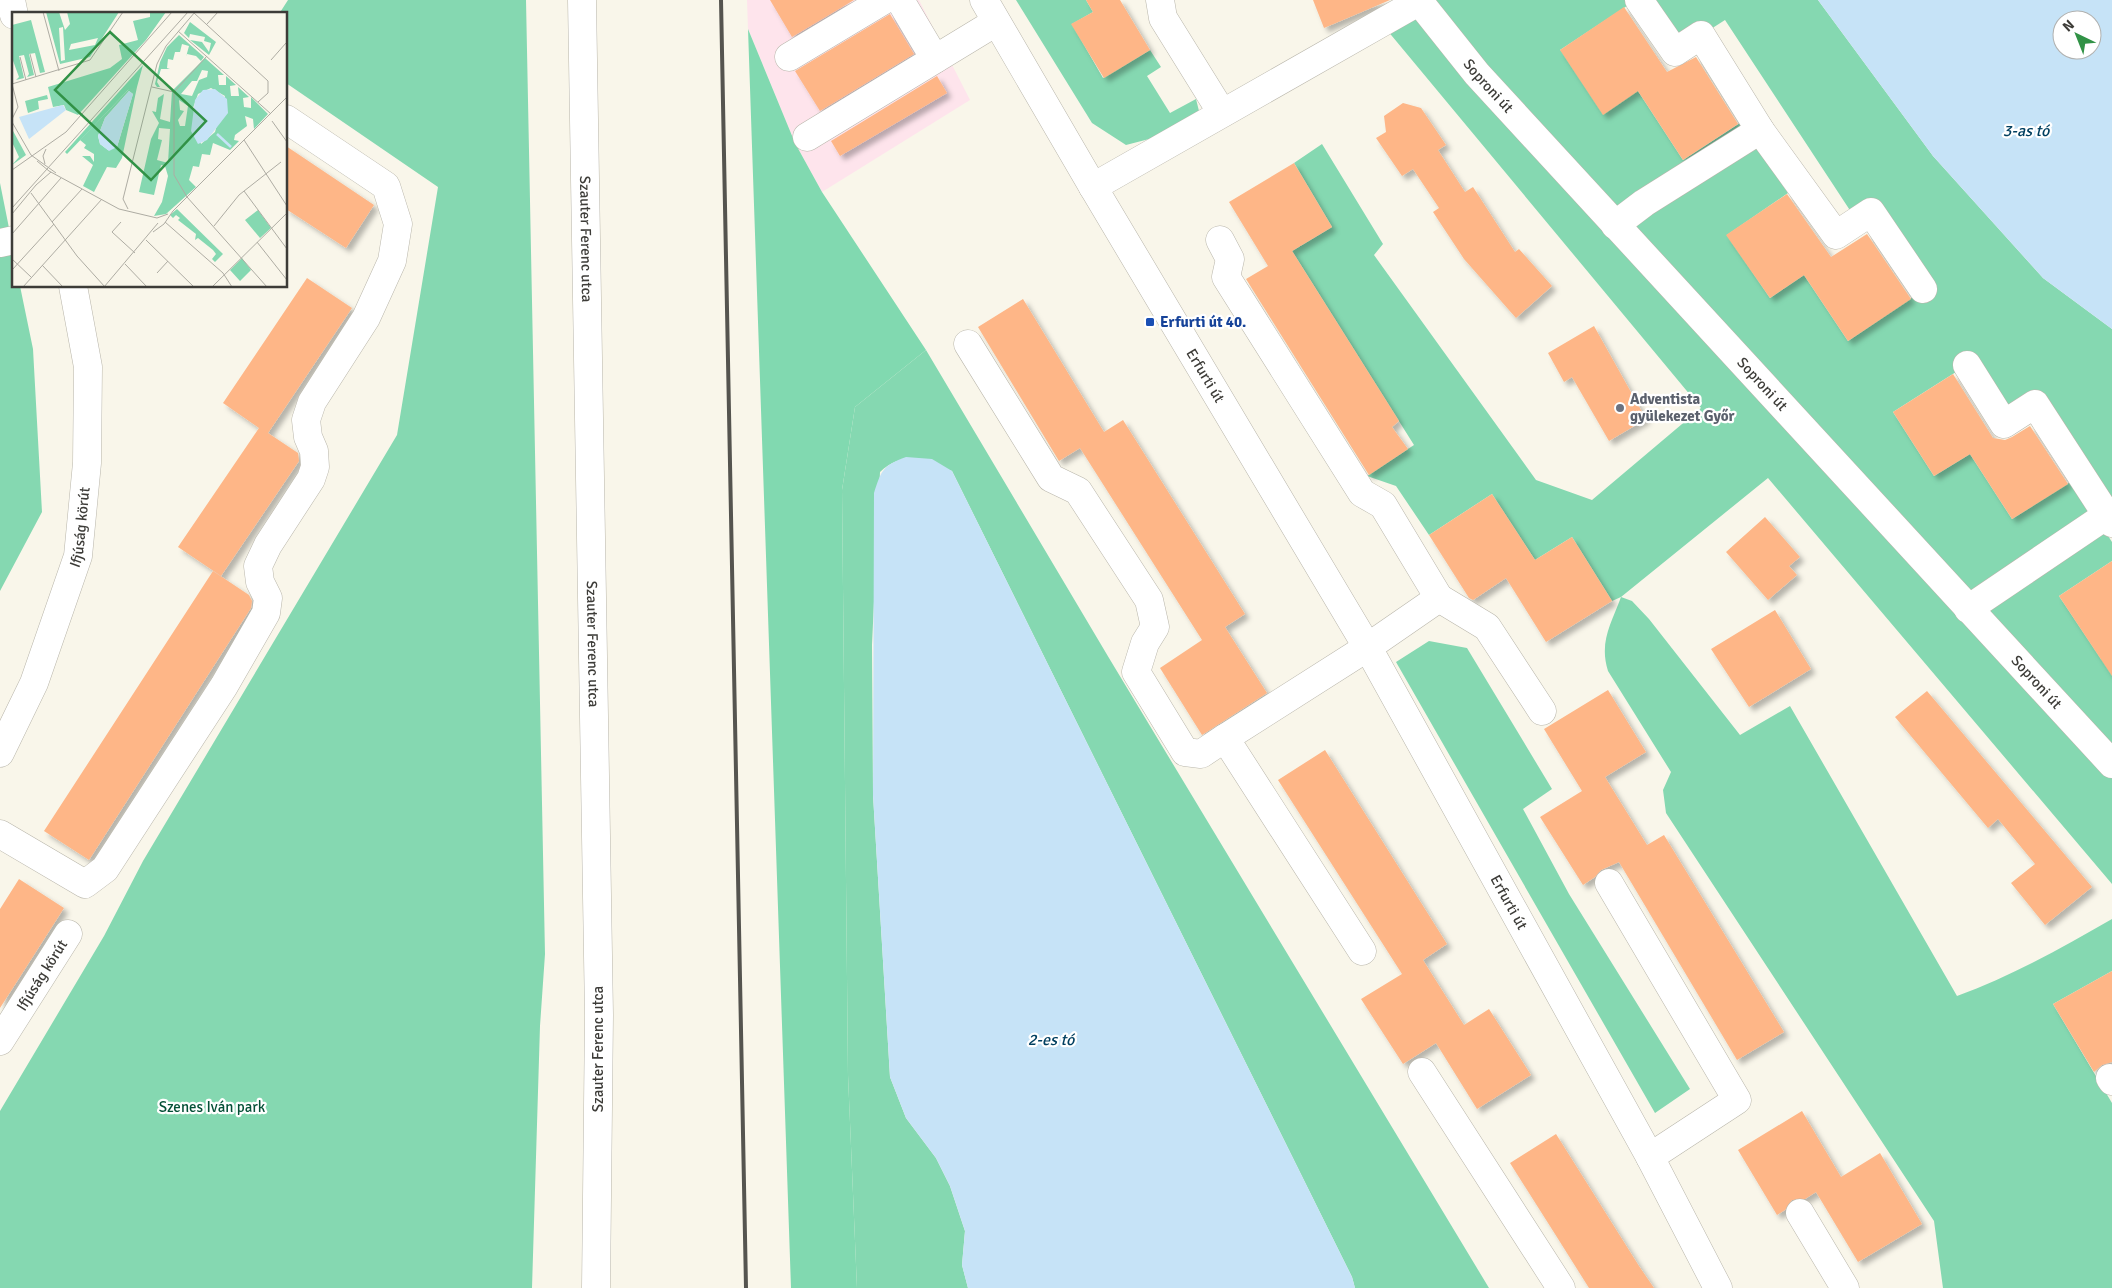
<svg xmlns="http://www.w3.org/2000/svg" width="2112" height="1288" viewBox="0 0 2112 1288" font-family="Signika,sans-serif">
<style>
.industrial{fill:#fee4ec}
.green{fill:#85d8b1}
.forest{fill:#81d9b0}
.water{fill:#c6e3f7;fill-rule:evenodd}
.building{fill:#feb687;filter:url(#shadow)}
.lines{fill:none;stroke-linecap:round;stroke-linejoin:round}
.minor-casing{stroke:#b9b6ab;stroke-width:29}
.minor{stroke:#fff;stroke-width:28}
.rail{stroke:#55544f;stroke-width:4}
.transit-dot{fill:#1a4fb4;stroke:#fff;stroke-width:2}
.worship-dot{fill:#6b7280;stroke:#fff;stroke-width:2}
.labels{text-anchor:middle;stroke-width:4.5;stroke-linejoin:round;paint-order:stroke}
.street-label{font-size:15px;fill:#3d3c38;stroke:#fff}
.transit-label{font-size:15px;font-weight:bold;fill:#164399;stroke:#fff;text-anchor:start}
.worship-label{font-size:15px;font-weight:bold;fill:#5b616d;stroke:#fff;text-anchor:start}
.park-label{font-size:15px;fill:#045036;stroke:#fff}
.water-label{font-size:16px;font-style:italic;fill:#003f60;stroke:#fff}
.inset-river{fill:none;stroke:#c6e3f7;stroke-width:2.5}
.inset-road{fill:none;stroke:#aeaca3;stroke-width:1}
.view{fill:#319246;fill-opacity:0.15;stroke:#319246;stroke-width:2.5}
.inset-edge{fill:none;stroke:#3d3c38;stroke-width:2.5}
</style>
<defs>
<filter id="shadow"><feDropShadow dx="4.5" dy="4.5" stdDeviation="2.5" flood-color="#0004"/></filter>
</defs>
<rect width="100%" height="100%" fill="#f9f6ea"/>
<!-- industrial -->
<path class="industrial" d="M 747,0 L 919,0 L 970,100 L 822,192 L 795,143 L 748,29 Z"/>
<!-- green -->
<path class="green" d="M 288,0 L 526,0 L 545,954 L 540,1026 L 532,1288 L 0,1288 L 0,1111 L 104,936 L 143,861 L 397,435 L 438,187 L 286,83 L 286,14 L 279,14 Z
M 1016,0 L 1086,0 L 1093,12 L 1072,24 L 1103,78 L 1150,50 L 1161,67 L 1147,76 L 1170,113 L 1196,99 L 1199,111 L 1153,138 L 1126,145 L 1092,123 Z
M 1418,0 L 1636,0 L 1560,50 L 1638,91 L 1683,160 L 1740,123 L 1788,193 L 1727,235 L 1770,298 L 1804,275 L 1848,341 L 1913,297 L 1871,212 L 1857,221 L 1725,20 L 1675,52 L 1639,0 L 1818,0 L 1933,156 L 2043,278 L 2112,329 L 2112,523 L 2036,404 L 2004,424 L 1967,365 L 1893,412 L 1934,476 L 1970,454 L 2012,519 L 2072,481 L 2112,542 L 2112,561 L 2059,596 L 2101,659 L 2112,652 L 2112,884 L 1768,478 L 1621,597 L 1632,601 L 1649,619 L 1740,735 L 1790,706 L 1957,996 C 2011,976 2062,948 2112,919 L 2112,971 L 2053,1004 L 2112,1103 L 2112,1288 L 1943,1288 L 1934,1221 L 1666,813 L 1663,790 L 1671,772 L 1608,671 C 1599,642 1611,624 1621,597 L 1612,601 L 1572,537 L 1535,560 L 1492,494 L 1429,535 L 1396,486 L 1367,476 L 1414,445 L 1292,251 L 1332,227 L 1294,163 L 1322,144 L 1383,244 L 1374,255 L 1536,480 L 1592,500 L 1701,408 L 1382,24 Z
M 0,183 L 14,253 L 14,286 L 20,286 L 33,349 L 42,512 L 0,591 Z
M 926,350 L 1109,658 L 1489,1288 L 1355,1288 L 1352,1277 L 952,471 C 923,462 906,449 880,472 L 872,645 L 873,795 L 890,1077 L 906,1118 L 936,1158 L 950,1186 L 965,1231 L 962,1265 L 968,1288 L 857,1288 L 848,1075 L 842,490 L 855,407 Z
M 1429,641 L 1467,648 L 1552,789 L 1523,809 L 1569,894 L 1690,1089 L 1655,1113 L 1396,662 Z"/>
<!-- forest -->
<path class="forest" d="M 748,29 L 795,143 L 822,192 L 926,350 L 855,407 L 842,490 L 848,1075 L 857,1288 L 791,1288 Z"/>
<!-- water -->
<path class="water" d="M 1818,0 L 2112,0 L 2112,329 L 2043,278 L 1933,156 ZM 2062,20 L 2092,20 L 2092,50 L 2062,50 Z
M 906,457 L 932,459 L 952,471 L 1352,1277 L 1355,1288 L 968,1288 L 962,1265 L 965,1231 L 950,1186 L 936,1158 L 906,1118 L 890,1077 L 873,795 L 874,493 C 881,471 883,465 906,457 Z"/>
<!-- building -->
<path class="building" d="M 770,0 L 854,0 L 792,37 Z
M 1086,0 L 1120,0 L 1150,50 L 1104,78 L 1071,24 L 1093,12 Z
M 1313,0 L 1390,0 L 1324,28 Z
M 1624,7 L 1667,72 L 1696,57 L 1738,124 L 1683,160 L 1638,91 L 1603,115 L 1560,50 Z
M 890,14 L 914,54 L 820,111 L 795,71 Z
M 937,76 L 947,93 L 840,156 L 831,141 Z
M 1403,103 L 1421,108 L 1446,145 L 1438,150 L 1465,192 L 1473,187 L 1515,252 L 1519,249 L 1552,286 L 1516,318 L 1464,259 L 1433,212 L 1439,208 L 1413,169 L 1402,176 L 1376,138 L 1386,132 L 1384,116 Z
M 286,146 L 374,205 L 346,248 L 286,209 Z
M 1294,163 L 1332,227 L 1292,251 L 1399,421 L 1392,427 L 1408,449 L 1369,475 L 1246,279 L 1268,266 L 1229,202 Z
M 1787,194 L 1831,257 L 1867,234 L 1911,299 L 1848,341 L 1804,275 L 1770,298 L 1726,235 Z
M 307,278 L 352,308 L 268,433 L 298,453 L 299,461 L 221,576 L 178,547 L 259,428 L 223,403 Z
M 1023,299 L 1104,432 L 1123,420 L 1245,614 L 1225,627 L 1267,693 L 1202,735 L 1160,668 L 1202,640 L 1080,448 L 1059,461 L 978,327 Z
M 1594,326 L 1646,419 L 1609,441 L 1572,377 L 1564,382 L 1548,353 Z
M 1953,374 L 1993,438 L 2005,440 L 2012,437 L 2030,426 L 2068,484 L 2012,519 L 1970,454 L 1934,476 L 1893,412 Z
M 1492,494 L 1535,560 L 1572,537 L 1612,601 L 1546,642 L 1506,578 L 1473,600 L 1469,598 L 1429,535 Z
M 1765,517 L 1800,557 L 1789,566 L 1797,575 L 1768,600 L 1726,552 Z
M 2112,561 L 2112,676 L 2059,596 Z
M 213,571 L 249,595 L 252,601 L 251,608 L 89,860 L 44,831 Z
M 1775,610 L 1811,669 L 1749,707 L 1711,649 Z
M 1608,690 L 1646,752 L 1605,777 L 1647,845 L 1664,835 L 1784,1032 L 1737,1060 L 1619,862 L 1601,870 L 1595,877 L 1583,885 L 1540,817 L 1582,791 L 1544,729 Z
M 1927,691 L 2092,887 L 2045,925 L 2011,883 L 2035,864 L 1998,819 L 1988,828 L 1895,717 Z
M 1325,750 L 1447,944 L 1423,960 L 1464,1025 L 1489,1009 L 1531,1075 L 1477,1109 L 1436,1043 L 1403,1064 L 1361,999 L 1402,974 L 1278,780 Z
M 19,879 L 64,908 L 0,1008 L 0,909 Z
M 2112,971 L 2112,1062 L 2102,1065 L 2094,1072 L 2053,1004 Z
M 1802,1111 L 1841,1177 L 1880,1153 L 1922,1224 L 1858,1262 L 1816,1192 L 1805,1199 L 1792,1200 L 1785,1210 L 1777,1215 L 1738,1150 Z
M 1556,1134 L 1639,1266 L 1654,1288 L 1589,1288 L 1555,1234 L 1510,1163 Z"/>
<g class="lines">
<!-- minor casing -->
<g class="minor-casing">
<g id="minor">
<path d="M 11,0 L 14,15"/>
<path id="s1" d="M 582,0 L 599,1015 L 596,1288"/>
<path d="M 900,0 L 935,59"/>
<path id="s2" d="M 984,0 L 1093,187 L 1372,655 L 1650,1157 L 1718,1288"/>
<path d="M 1160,0 L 1163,18 L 1222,113"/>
<path id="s3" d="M 1418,0 L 1477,74 L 2112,764"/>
<path d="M 1639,0 L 1675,52 L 1701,35 L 1760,130 L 1836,235 L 1871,212 L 1923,289"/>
<path d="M 789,57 L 884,0"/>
<path d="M 807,137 L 996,22"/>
<path d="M 1093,187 L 1418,2"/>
<path d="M 1615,225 L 1644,203 L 1760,130"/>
<path d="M 1220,240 L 1230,259 L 1226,277 L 1362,493 L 1383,505 L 1439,598 L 1368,647 L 1225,738 L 1362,951"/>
<path d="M 0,243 L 14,240"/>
<path d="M 968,344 L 1051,478 L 1078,491 L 1149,600 L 1155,627 L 1145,643 L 1136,672 L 1185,752 L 1201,754 L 1225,738"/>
<path d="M 1967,365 L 2004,424 L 2035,404 L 2112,523"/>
<path d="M 1439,598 L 1487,627 L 1542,711"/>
<path d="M 1968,609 L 2107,515"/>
<path id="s4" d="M 0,753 L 34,683 L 78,556 L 87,463 L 88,367 L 73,286"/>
<path d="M 0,834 L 85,884 L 105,869 L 224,686 L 266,613 L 268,598 L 260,582 L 258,566 L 268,545 L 311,479 L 315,467 L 314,451 L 308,437 L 306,420 L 312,402 L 366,318 L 392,261 L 398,224 L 386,186 L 286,119"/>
<path d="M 1609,883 L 1737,1100 L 1650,1157"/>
<path id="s5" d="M 0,1041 L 68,934"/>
<path d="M 1422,1072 L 1561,1288"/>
<path d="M 2110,1078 L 2112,1081"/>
<path d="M 1800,1213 L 1845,1288"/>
</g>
</g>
<!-- minor -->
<use href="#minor" class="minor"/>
<!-- rail -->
<path class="rail" d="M 721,0 L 746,1288"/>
</g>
<!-- markers -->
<rect class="transit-dot" x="1145" y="317" width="10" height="10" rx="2.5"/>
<circle class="worship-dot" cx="1620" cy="408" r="5"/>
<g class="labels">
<!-- street labels -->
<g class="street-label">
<text dy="5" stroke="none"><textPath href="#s3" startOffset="111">Soproni út</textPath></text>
<text dy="5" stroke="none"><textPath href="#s1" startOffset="239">Szauter Ferenc utca</textPath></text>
<text dy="5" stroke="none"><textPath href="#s2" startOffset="436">Erfurti út</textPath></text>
<text dy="5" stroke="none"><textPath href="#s3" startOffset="516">Soproni út</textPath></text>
<text dy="5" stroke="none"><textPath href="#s4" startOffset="241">Ifjúság körút</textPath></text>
<text dy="5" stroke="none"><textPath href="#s1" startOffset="644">Szauter Ferenc utca</textPath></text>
<text dy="5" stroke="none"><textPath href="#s3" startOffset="921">Soproni út</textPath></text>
<text dy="5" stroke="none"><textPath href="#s2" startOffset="1044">Erfurti út</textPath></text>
<text dy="5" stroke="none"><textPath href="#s5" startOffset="78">Ifjúság körút</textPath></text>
<text transform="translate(598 1049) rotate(-90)" y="5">Szauter Ferenc utca</text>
</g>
<!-- transit labels -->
<g class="transit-label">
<text x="1160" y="327">Erfurti út 40.</text>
</g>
<!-- worship labels -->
<g class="worship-label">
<text x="1630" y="404">Adventista<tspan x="1630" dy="17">gyülekezet Győr</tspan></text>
</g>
<!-- park labels -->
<g class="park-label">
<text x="212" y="1112">Szenes Iván park</text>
</g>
<!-- water labels -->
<g class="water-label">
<text x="2026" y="136">3-as tó</text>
<text x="1051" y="1045">2-es tó</text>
</g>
</g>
<!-- overview -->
<g transform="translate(12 12)">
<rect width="275" height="275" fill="#f9f6ea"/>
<path d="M 34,0 L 47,0 L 53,18 L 58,12 L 55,0 L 107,0 L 78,45 L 48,52 ZM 51,15 L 53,48 L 49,49 L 47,16 ZM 86,26 L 83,33 L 57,38 L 59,32 ZM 138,0 L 154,0 L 134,28 L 66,103 L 54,98 L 52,93 L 41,95 L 36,75 L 98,56 L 110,47 L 107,33 L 126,28 L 121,9 L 138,5 ZM 19,8 L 33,60 L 28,61 L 23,41 L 17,42 L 22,63 L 15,65 L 17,62 L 12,43 L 7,44 L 12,66 L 4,68 L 7,65 L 0,46 L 0,13 ZM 178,10 L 204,30 L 197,43 L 178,28 L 190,30 L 197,40 L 199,31 L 192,29 L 193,25 L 178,22 L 177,26 L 172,21 ZM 167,23 L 192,45 L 189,49 L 184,44 L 175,42 L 174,45 L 177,34 L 170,32 L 168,40 L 163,40 L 161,48 L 156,47 L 155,56 L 158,57 L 149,57 L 145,70 L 148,75 L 145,75 L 143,72 L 148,50 L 155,35 ZM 193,46 L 212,63 L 206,63 L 207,73 L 214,73 L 214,64 L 224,73 L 218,74 L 219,84 L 227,84 L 226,75 L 237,85 L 231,86 L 232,95 L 239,96 L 239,85 L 256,102 L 242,117 L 241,107 L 233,104 L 235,114 L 223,123 L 222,128 L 227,129 L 218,138 L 201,131 L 198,143 L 190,142 L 187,155 L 181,154 L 177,168 L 184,175 L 154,202 L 142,204 L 150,190 L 156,164 L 153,154 L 149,153 L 142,183 L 127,180 L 139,127 L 147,111 L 140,99 L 144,100 L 146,86 L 152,82 L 148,107 L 158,110 L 160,79 ZM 190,58 L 196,59 L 195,65 L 187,68 L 180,84 L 169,82 L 180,69 L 185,69 ZM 199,76 L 213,84 L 203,120 L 189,132 L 181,96 L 186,82 ZM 167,88 L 176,94 L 173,114 L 168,114 L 166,108 L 172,99 L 168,98 ZM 147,116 L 158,117 L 156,151 L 145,148 L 150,128 L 146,127 ZM 120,74 L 125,75 L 110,146 L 104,156 L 95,155 L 82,180 L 71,174 L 81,153 L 70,144 L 78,144 L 82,150 L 82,142 L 72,136 L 74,133 L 68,128 ZM 117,79 L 121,82 L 105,135 L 96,138 L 88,132 L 86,124 L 93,106 ZM 35,83 L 36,87 L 26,89 L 27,97 L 16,101 L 13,89 ZM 0,117 L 14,143 L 0,153 L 7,145 L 0,130 ZM 165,197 L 211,242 L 203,250 L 200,247 L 204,242 L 201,238 L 186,226 L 183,228 L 184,222 L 166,208 L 168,206 L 164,203 L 161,206 L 158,203 ZM 246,198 L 259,216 L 248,226 L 233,208 ZM 230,246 L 239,258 L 228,269 L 218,258 Z" fill="#85d8b1" fill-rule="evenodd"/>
<path d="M 131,53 L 125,75 L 116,78 L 55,142 L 53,140 Z" fill="#81d9b0"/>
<path d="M 203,77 L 215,87 L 216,101 L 195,128 L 186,132 L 179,119 L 183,88 L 191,78 ZM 117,79 L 121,82 L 105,135 L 97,139 L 88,132 L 86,124 L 93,106 ZM 51,93 L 54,98 L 17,127 L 7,105 Z" fill="#c6e3f7"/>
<path class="inset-river" d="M 205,122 L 219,135"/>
<path class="inset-road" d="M 31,0 L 47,59M 182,1 L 256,69 L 256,81 L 246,90M 195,12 L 206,0M 166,19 L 259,102M 18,42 L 24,65M 195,44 L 162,80 L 162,163 L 175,185 L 255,275M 8,45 L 14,68M 259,48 L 274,31M 0,72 L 78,48 L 111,0M 0,72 L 6,95 L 0,107M 140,75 L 162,80M 260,109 L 275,130M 0,110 L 19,143 L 44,161M 232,128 L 275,194M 25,149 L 37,159 L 107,197 L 145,206 L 156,202M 33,152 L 31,144 L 34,137M 0,158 L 54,120 L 160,0M 232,179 L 275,237M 19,181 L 65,244 L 93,275M 0,196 L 176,0M 116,197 L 111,187 L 145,52 L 154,34 L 183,0M 0,202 L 24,173 L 39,160M 40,210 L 70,177M 109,210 L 100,220 L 123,241M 153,210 L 211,261 L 220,275M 202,214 L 227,183 L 269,150M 141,220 L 152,212 L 161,199 L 275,85M 0,222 L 49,166M 134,228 L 182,275M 245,230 L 275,268M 0,247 L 19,265M 113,252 L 135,275M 30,253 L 51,275M 0,258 L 42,212M 145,261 L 156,249M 11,275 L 90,187M 92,275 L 146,211M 200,275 L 275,201"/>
<path class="view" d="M 98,20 L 194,109 L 139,168 L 43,78 Z"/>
<rect width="275" height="275" class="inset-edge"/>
</g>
<!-- north arrow -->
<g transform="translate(2077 35) rotate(317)"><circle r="24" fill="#ffffff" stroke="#b1b1af"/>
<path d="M0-4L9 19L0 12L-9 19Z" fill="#319246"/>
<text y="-8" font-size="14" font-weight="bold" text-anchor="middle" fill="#3d3c38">N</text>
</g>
</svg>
